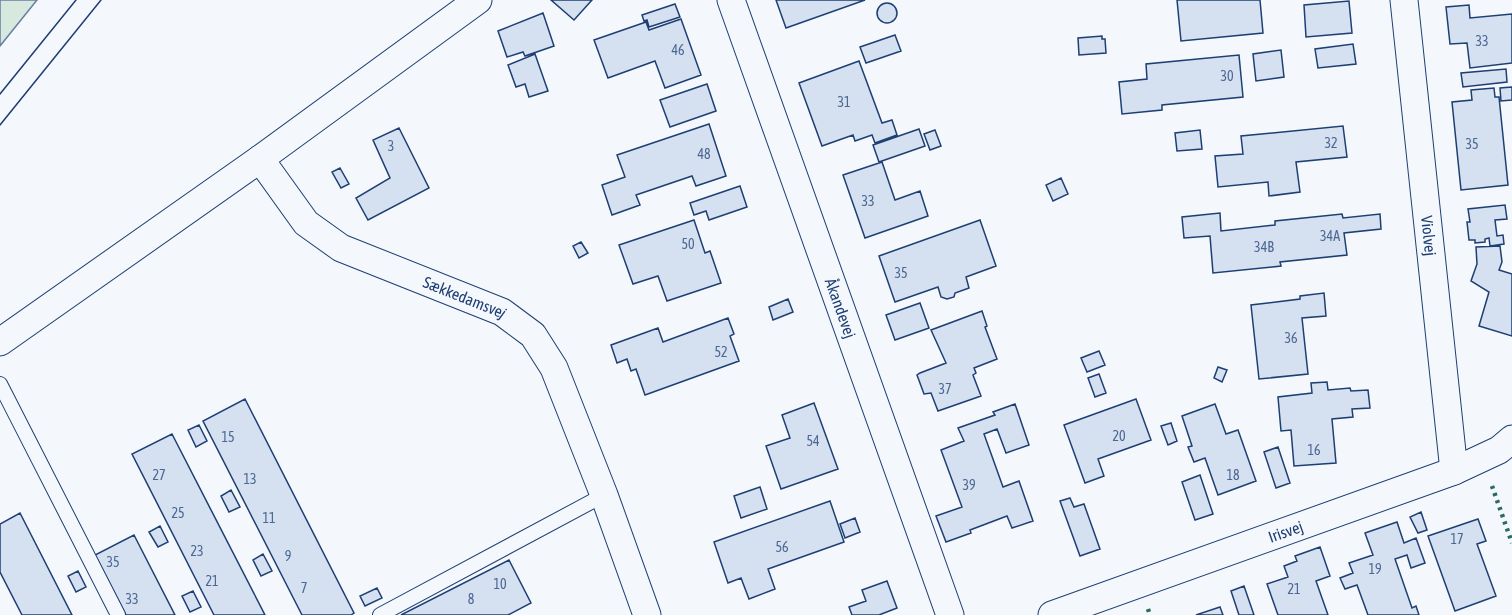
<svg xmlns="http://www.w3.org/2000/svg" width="1512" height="615" viewBox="0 0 1512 615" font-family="'Asap Condensed',sans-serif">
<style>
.green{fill:#d7e8df;stroke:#687fa3;stroke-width:1.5}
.building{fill:#d5e0f0;stroke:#1d3f73;stroke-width:1.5}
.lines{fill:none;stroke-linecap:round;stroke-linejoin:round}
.service-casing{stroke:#1d3f73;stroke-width:16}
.minor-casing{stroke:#1d3f73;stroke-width:29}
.service{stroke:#f4f7fb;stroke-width:14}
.minor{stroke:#f4f7fb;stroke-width:27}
.tram{stroke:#1d3f73;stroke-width:1.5}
.hedge{stroke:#2c6c60;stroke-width:4.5;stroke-dasharray:3 4.5;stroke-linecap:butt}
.labels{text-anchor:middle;stroke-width:4.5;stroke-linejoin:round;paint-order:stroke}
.number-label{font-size:14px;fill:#4b6792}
.street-label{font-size:16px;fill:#1d3f73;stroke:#f4f7fb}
</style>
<rect width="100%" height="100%" fill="#f4f7fb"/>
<!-- green -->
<path class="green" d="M 0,0 L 37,0 L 0,46 Z"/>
<!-- building -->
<path class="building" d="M 551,0 L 592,0 L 574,20 Z
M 776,0 L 865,0 L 786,28 Z
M 1177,0 L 1260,0 L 1263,33 L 1181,41 Z
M 1349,1 L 1352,33 L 1306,37 L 1304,5 Z
M877 13a10 10 0 1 1 20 0a10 10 0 1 1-20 0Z
M 675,4 L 680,17 L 649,27 L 647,20 L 644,21 L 642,15 Z
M 1469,5 L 1470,18 L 1512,14 L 1512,63 L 1470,68 L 1467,43 L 1450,44 L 1446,7 Z
M 543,13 L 554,46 L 525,56 L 523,52 L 507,57 L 498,31 Z
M 681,19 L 701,75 L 665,88 L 655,61 L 608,78 L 594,40 L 646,22 L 649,30 Z
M 895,35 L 901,51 L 866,63 L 860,47 Z
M 1102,36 L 1102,39 L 1105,39 L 1106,53 L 1079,55 L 1078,38 Z
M 1353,44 L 1356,64 L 1318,68 L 1315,49 Z
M 1281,50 L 1284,77 L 1256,81 L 1253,54 Z
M 535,54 L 548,91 L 529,97 L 525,84 L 516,87 L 508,65 Z
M 1239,55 L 1243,97 L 1162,105 L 1162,110 L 1122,114 L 1119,82 L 1147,79 L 1146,64 Z
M 859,61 L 882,123 L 892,120 L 897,135 L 875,143 L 872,135 L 855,141 L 853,135 L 822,146 L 799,83 Z
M 1506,69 L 1507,82 L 1463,87 L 1461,73 Z
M 707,84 L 716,111 L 670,127 L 660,100 Z
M 1512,87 L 1512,100 L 1501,101 L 1500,88 Z
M 1494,88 L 1495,97 L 1499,97 L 1508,185 L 1461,190 L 1452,102 L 1472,100 L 1471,90 Z
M 709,124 L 726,176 L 696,186 L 692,176 L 636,195 L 640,205 L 612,215 L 602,185 L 625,177 L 617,155 Z
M 1343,126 L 1347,157 L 1296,162 L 1300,192 L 1269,196 L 1268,182 L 1218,187 L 1215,156 L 1243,154 L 1241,136 Z
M 399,128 L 429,188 L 368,220 L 356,198 L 390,178 L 373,140 Z
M 919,129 L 925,146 L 879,162 L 873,145 Z
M 935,130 L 941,146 L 930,150 L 924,134 Z
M 1200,130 L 1202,149 L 1177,151 L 1175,133 Z
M 882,162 L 895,200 L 920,191 L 928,216 L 865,238 L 843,175 Z
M 340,168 L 349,184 L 341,188 L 332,172 Z
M 1061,178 L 1068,194 L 1053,201 L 1046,185 Z
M 740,186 L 747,207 L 709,220 L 706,211 L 694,215 L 690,203 Z
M 1505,205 L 1507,219 L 1495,220 L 1497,236 L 1503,235 L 1504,244 L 1490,246 L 1489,238 L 1485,239 L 1485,242 L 1475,243 L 1475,240 L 1469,240 L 1467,222 L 1470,222 L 1468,209 Z
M 1220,213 L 1221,231 L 1275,225 L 1275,221 L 1342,214 L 1343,218 L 1380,214 L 1381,229 L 1344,233 L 1347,255 L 1280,262 L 1281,266 L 1213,273 L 1210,236 L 1184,238 L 1182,217 Z
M 694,220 L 705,253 L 710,251 L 721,283 L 667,301 L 658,276 L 633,284 L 619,245 Z
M 980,220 L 996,266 L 966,277 L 969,288 L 955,293 L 954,297 L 947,299 L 941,297 L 938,287 L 895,302 L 879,256 Z
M 581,242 L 588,253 L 579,258 L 573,246 Z
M 1500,246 L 1502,262 L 1499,270 L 1512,274 L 1512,336 L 1479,326 L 1489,292 L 1471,281 L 1477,264 L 1476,247 Z
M 1324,293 L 1326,316 L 1302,318 L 1308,374 L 1259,379 L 1251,305 L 1300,299 L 1300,296 Z
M 788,299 L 793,312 L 773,320 L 769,307 Z
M 920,303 L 929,328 L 895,340 L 886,315 Z
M 982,311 L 987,326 L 985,327 L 997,359 L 974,368 L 976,373 L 973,375 L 981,396 L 938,411 L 931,393 L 924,394 L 917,375 L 920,373 L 946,363 L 931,330 Z
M 728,318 L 734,334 L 730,336 L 739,361 L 645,395 L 636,369 L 631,371 L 627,359 L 617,363 L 611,345 L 658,328 L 663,342 Z
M 1099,351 L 1105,365 L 1087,372 L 1081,358 Z
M 1218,367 L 1227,370 L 1222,382 L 1214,378 Z
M 1099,374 L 1106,393 L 1095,397 L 1088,378 Z
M 1327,382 L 1328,390 L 1350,388 L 1351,391 L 1368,390 L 1370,408 L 1352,409 L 1353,417 L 1332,419 L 1336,463 L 1294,466 L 1291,430 L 1281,431 L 1278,397 L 1312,393 L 1311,383 Z
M 245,399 L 354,613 L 351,615 L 302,615 L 203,421 Z
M 1136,399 L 1151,440 L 1098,459 L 1104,476 L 1085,483 L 1064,425 Z
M 814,403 L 838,469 L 781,489 L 766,446 L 790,438 L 782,415 Z
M 1015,404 L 1029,445 L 1006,453 L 997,429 L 984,434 L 1003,487 L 1019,481 L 1033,521 L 1012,528 L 1007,516 L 970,530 L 971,533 L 946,542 L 936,516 L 962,507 L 941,450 L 964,441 L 958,428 L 995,415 L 993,412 Z
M 1215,404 L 1226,434 L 1238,430 L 1256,481 L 1218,495 L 1205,458 L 1194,462 L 1188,447 L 1192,446 L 1182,416 Z
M 1171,423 L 1177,441 L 1168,445 L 1161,426 Z
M 199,425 L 207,441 L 196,447 L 188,430 Z
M 172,434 L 265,615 L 214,615 L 132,454 Z
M 1278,447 L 1290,483 L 1276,488 L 1264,452 Z
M 1200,475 L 1213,514 L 1195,520 L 1182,482 Z
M 760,487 L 767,509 L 741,518 L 734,496 Z
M 231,490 L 240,507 L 229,512 L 221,496 Z
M 1070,498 L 1074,507 L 1084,504 L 1100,549 L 1080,556 L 1060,501 Z
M 830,501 L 844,542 L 768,569 L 775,589 L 749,599 L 741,578 L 728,583 L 714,542 Z
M 1421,512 L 1427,530 L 1418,533 L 1410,517 Z
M 20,513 L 72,615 L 22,615 L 0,572 L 0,524 Z
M 855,518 L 860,532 L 845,538 L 840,524 Z
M 1478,519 L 1486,541 L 1477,544 L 1496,596 L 1455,611 L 1428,536 Z
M 1397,522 L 1404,543 L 1416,538 L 1425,563 L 1411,568 L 1407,555 L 1395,559 L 1412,608 L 1416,606 L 1419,615 L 1368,615 L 1357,585 L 1345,589 L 1340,578 L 1353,573 L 1349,563 L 1373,555 L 1365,533 Z
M 160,526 L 168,542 L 158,547 L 149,532 Z
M 134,535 L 175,615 L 126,615 L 95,555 Z
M 1320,547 L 1330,576 L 1316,581 L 1328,615 L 1278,615 L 1267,584 L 1288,577 L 1284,566 L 1297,561 L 1295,556 Z
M 263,554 L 272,571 L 261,576 L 253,560 Z
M 509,560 L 531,603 L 508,615 L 401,615 Z
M 78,571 L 86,587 L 76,592 L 68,576 Z
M 887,581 L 897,608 L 879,615 L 852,615 L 849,607 L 866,601 L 862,590 Z
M 1244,586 L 1254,615 L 1239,615 L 1231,591 Z
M 377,588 L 382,598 L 365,606 L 360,596 Z
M 193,591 L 201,607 L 190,612 L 182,596 Z
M 1220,607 L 1223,615 L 1196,615 Z"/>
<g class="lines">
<!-- service casing -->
<g class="service-casing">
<path id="service" d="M 0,384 L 118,615
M 380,615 L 604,495"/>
</g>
<!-- minor casing -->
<g class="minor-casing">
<g id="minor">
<path id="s1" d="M 731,0 L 950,615"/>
<path id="s2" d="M 1404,0 L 1454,471"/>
<path id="s3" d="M 260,159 L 306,223 L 341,248 L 502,312 L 533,335 L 554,368 L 604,495 L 647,615"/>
<path d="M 0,342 L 260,159 L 478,0"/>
<path id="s4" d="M 1052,615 L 1454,471 L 1499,450 L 1512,439"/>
</g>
</g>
<!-- service -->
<use href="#service" class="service"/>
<!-- minor -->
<use href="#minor" class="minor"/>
<!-- tram -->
<path class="tram" d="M 0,94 L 76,0
M 0,125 L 101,0"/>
<!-- hedge -->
<path class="hedge" d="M 1492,486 L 1512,543
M 1148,609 L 1150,615"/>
</g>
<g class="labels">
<!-- number labels -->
<g class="number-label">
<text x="1482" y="46">33</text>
<text x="678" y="55">46</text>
<text x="1227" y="81">30</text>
<text x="844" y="107">31</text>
<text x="1331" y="148">32</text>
<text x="1472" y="149">35</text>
<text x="391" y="151">3</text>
<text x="704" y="159">48</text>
<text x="868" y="206">33</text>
<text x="1330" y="241">34A</text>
<text x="688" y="249">50</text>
<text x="1264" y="252">34B</text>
<text x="901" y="278">35</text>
<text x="1291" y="343">36</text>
<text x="721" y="357">52</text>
<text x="945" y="394">37</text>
<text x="1119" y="441">20</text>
<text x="228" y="442">15</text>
<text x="813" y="446">54</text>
<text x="1314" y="455">16</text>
<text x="159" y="480">27</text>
<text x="1233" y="480">18</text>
<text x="250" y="484">13</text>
<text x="969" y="490">39</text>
<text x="178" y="518">25</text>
<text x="269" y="523">11</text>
<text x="1457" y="544">17</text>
<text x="782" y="552">56</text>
<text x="197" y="556">23</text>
<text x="288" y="561">9</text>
<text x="113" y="567">35</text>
<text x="1375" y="574">19</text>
<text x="212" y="586">21</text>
<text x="500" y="589">10</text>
<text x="304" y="593">7</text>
<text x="1294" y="594">21</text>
<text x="132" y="604">33</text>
<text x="471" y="604">8</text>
</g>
<!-- street labels -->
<g class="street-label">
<text dy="6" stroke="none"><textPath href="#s2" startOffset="237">Violvej</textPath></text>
<text dy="6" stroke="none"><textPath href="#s3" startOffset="255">Sækkedamsvej</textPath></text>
<text dy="6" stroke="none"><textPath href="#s1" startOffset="327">Åkandevej</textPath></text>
<text dy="6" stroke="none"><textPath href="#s4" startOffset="248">Irisvej</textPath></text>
</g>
</g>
</svg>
